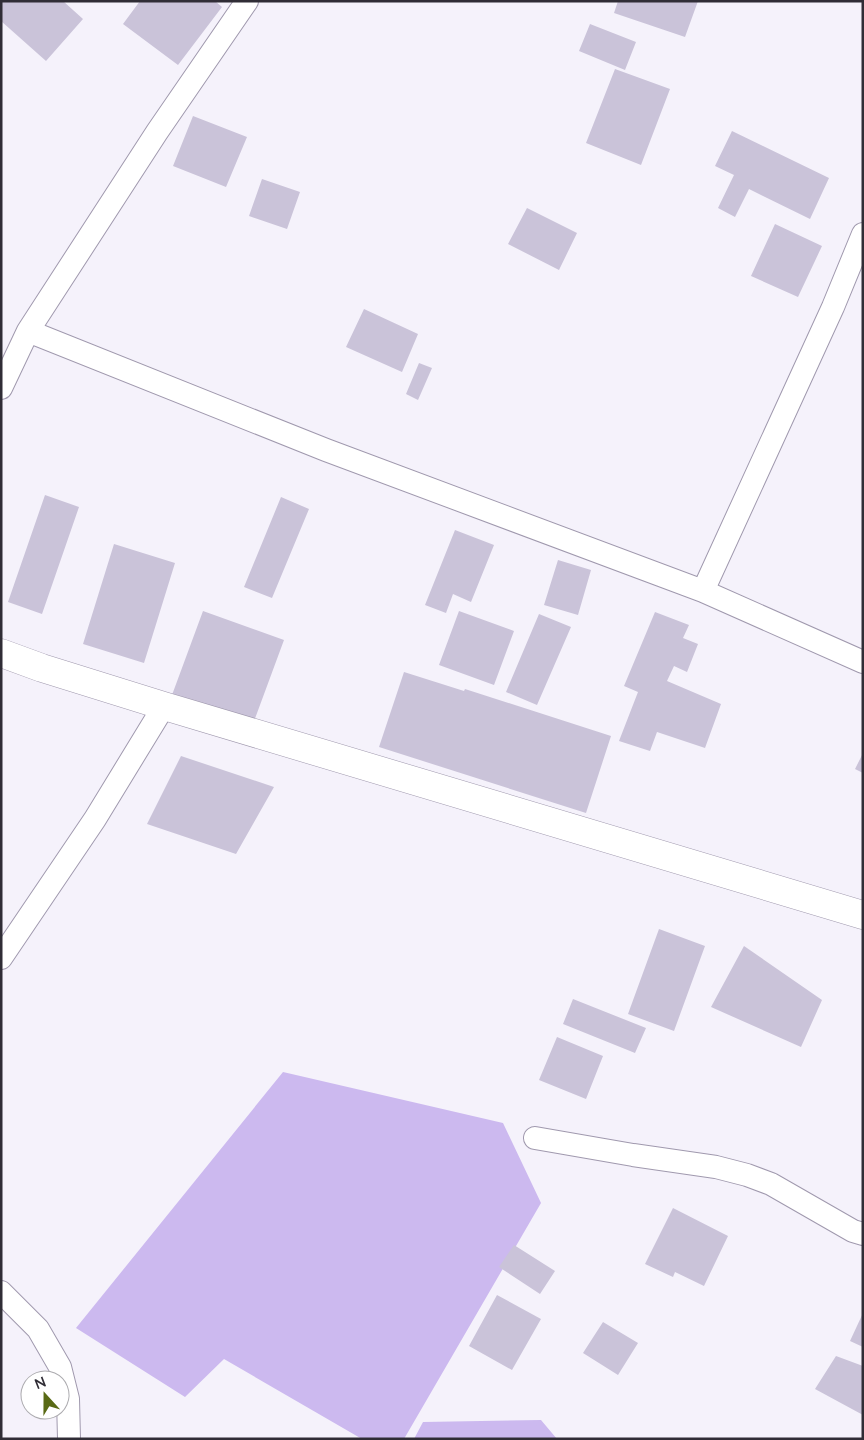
<svg xmlns="http://www.w3.org/2000/svg" width="864" height="1440" viewBox="0 0 864 1440" font-family="Lato,sans-serif">
<style>
.forest{fill:#ccb9ef}
.building{fill:#cac3d9}
.lines{fill:none;stroke-linecap:round;stroke-linejoin:round}
.street-casing{stroke:#a099ae;stroke-width:24}
.secondary-casing{stroke:#a099ae;stroke-width:29}
.street{stroke:#fff;stroke-width:22}
.secondary{stroke:#fff;stroke-width:28}
</style>
<rect width="100%" height="100%" fill="#f5f2fb"/>
<!-- forest -->
<path class="forest" d="M 283,1072 L 503,1123 L 541,1203 L 404,1439 L 362,1439 L 224,1359 L 185,1397 L 76,1328 Z
M 541,1420 L 557,1439 L 414,1439 L 423,1422 Z"/>
<!-- building -->
<path class="building" d="M 1,1 L 63,1 L 83,19 L 46,61 L 1,21 Z
M 140,1 L 215,1 L 222,7 L 178,65 L 123,24 Z
M 618,1 L 698,1 L 685,37 L 614,13 Z
M 590,24 L 636,42 L 625,70 L 579,51 Z
M 615,69 L 670,89 L 641,165 L 586,143 Z
M 193,116 L 247,137 L 226,187 L 173,166 Z
M 732,131 L 829,178 L 810,219 L 749,189 L 735,217 L 718,208 L 734,175 L 715,166 Z
M 262,179 L 300,192 L 287,229 L 249,216 Z
M 527,208 L 577,233 L 559,270 L 508,244 Z
M 775,224 L 822,246 L 798,297 L 751,276 Z
M 364,309 L 418,334 L 402,372 L 346,347 Z
M 419,363 L 432,368 L 418,400 L 406,394 Z
M 45,495 L 79,507 L 42,614 L 8,602 Z
M 281,497 L 309,509 L 272,598 L 244,587 Z
M 455,530 L 494,545 L 471,602 L 453,594 L 446,613 L 425,605 Z
M 114,544 L 175,563 L 144,663 L 83,644 Z
M 558,560 L 591,570 L 578,615 L 544,605 Z
M 203,611 L 284,640 L 253,724 L 172,695 Z
M 459,611 L 514,631 L 494,685 L 439,665 Z
M 655,612 L 689,625 L 683,638 L 698,644 L 687,672 L 674,666 L 667,681 L 721,704 L 705,748 L 657,732 L 650,751 L 619,741 L 638,692 L 624,686 Z
M 539,614 L 571,627 L 537,705 L 506,692 Z
M 404,672 L 464,691 L 465,689 L 611,736 L 586,813 L 379,747 Z
M 863,753 L 863,773 L 855,769 Z
M 181,756 L 274,787 L 236,854 L 147,824 Z
M 659,929 L 705,946 L 674,1031 L 628,1014 Z
M 744,946 L 822,1000 L 801,1047 L 711,1007 Z
M 573,999 L 646,1028 L 635,1053 L 563,1024 Z
M 557,1037 L 603,1056 L 586,1099 L 539,1080 Z
M 673,1208 L 728,1236 L 704,1286 L 675,1272 L 673,1277 L 645,1264 Z
M 514,1245 L 555,1271 L 540,1294 L 499,1267 Z
M 497,1295 L 541,1319 L 512,1370 L 469,1346 Z
M 863,1313 L 863,1347 L 850,1341 Z
M 603,1322 L 638,1343 L 618,1375 L 583,1353 Z
M 836,1356 L 863,1366 L 863,1415 L 815,1389 Z"/>
<g class="lines">
<!-- street casing -->
<g class="street-casing">
<path id="street" d="M 28,331 L 326,450 L 703,591 L 863,662
M 1,388 L 28,331 L 157,132 L 247,1
M 703,591 L 833,307 L 863,234
M 1,958 L 95,819 L 164,706
M 535,1138 L 633,1155 L 716,1167 L 747,1175 L 771,1184 L 853,1231 L 863,1234
M 1,1292 L 38,1329 L 60,1367 L 68,1399 L 69,1439"/>
</g>
<!-- secondary casing -->
<g class="secondary-casing">
<path id="secondary" d="M 1,653 L 42,668 L 164,706 L 863,915"/>
</g>
<!-- street -->
<use href="#street" class="street"/>
<!-- secondary -->
<use href="#secondary" class="secondary"/>
</g>
<!-- border -->
<rect width="864" height="1440" fill="none" stroke="#302d36" stroke-width="5"/>
<!-- north arrow -->
<g transform="translate(45 1395) rotate(339)"><circle r="24" fill="#ffffff" stroke="#acabaf"/>
<path d="M0-4L9 19L0 12L-9 19Z" fill="#596a15"/>
<text y="-8" font-size="14" font-weight="bold" text-anchor="middle" fill="#302d36">N</text>
</g>
</svg>
